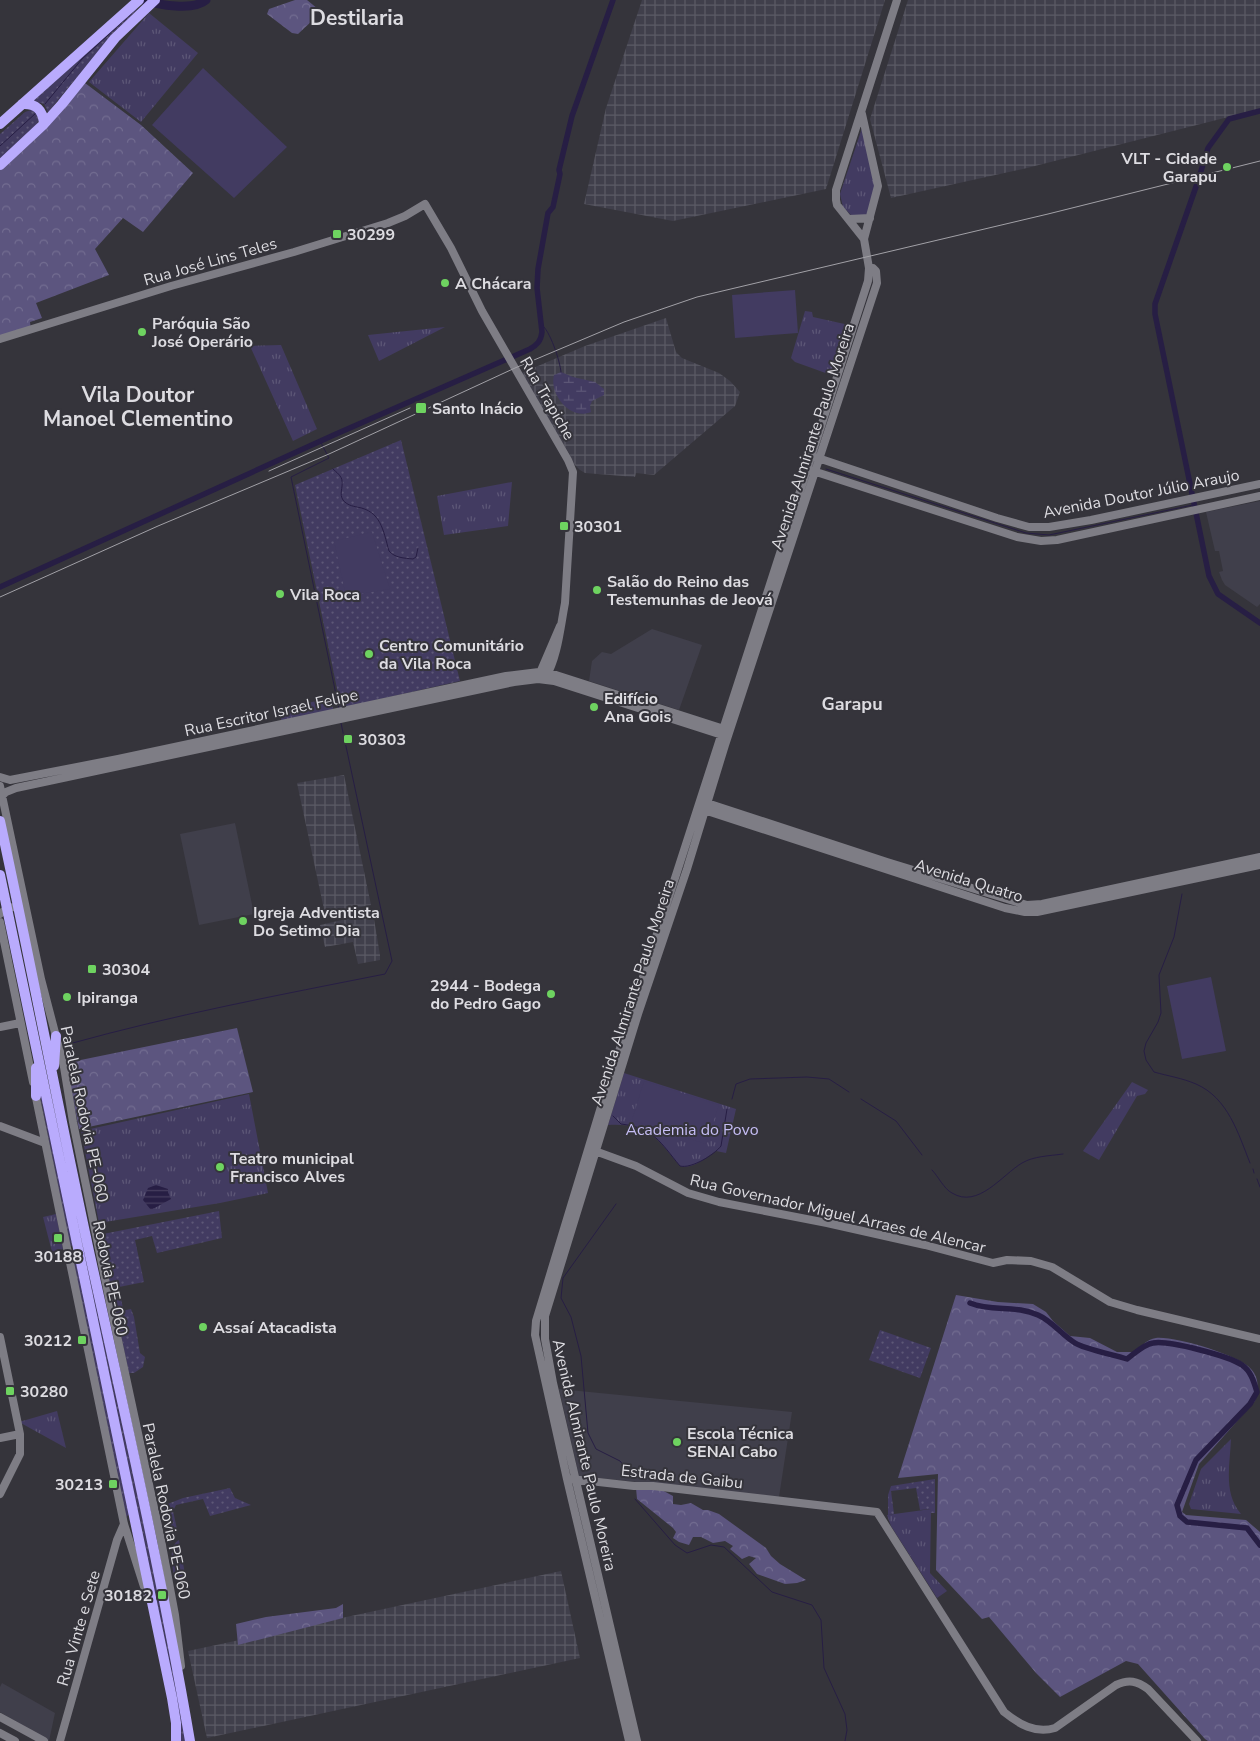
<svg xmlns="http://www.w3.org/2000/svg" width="1260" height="1741" viewBox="0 0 1260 1741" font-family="'Nunito Sans',sans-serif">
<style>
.built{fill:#403f4b}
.industrial{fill:url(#industrial-grid)}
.grass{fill:url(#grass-dots)}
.forest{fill:url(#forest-crowns)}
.wetland{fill:url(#wetland-marsh)}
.park{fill:url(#park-tufts)}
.pitch{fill:#423b61}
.water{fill:url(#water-rules)}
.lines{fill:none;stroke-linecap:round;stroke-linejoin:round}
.stream{stroke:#271e44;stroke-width:1}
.canal{stroke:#271e44;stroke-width:5.5}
.river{stroke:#271e44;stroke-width:9}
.secondary{stroke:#7e7d85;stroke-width:8}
.highway{stroke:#b9abfd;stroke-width:10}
.tram{stroke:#a2a1a7;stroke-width:1}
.poi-dot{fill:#6ed360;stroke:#35343b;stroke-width:2}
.labels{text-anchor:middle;stroke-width:4;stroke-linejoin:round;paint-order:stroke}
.poi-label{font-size:16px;font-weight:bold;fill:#dddce1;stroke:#35343b;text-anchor:start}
.street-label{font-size:16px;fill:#dddce1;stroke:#35343b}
.park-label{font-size:16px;fill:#c5bdf4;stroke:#35343b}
.neighbourhood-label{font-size:18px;font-weight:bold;fill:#dddce1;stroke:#35343b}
.district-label{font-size:21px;font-weight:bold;fill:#dddce1;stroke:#35343b}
</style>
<defs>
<pattern id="industrial-grid" width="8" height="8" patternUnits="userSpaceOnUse" patternTransform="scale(1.25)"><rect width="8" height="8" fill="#403f4b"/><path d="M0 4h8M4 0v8" fill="none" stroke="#5b5a65"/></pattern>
<pattern id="grass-dots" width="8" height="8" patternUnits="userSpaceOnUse" patternTransform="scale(1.25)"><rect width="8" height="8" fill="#423b61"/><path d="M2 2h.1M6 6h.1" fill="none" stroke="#5d5777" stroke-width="1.8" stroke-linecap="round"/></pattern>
<pattern id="forest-crowns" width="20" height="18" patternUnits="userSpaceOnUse" patternTransform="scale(1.25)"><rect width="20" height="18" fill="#5c557f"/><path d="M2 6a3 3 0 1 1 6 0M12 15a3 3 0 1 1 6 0" fill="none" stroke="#736d91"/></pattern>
<pattern id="wetland-marsh" width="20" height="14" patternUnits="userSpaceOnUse" patternTransform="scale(1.25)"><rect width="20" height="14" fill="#423b61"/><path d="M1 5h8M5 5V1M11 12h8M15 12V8" fill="none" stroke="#5d5777"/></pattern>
<pattern id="park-tufts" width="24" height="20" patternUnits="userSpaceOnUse" patternTransform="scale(1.25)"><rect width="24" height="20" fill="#423b61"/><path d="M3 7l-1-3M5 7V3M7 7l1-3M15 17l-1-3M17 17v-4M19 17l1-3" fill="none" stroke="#5d5777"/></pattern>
<pattern id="water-rules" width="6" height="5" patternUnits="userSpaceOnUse" patternTransform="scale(1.25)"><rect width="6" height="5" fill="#271e44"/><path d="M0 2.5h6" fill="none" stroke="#463e5f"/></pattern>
</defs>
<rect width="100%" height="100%" fill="#35343b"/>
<!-- built -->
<path class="built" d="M 1260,501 L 1260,604 L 1257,607 L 1225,585 L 1222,580 L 1219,572 L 1223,571 L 1219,551 L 1215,551 L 1206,512 Z
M 652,629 L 702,645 L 679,710 L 589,681 L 592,661 L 602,652 L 611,654 Z
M 235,823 L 254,914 L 199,925 L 180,834 Z
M 559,1389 L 792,1412 L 779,1497 L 579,1476 Z
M 2,1683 L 55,1713 L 49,1741 L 0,1712 L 0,1687 Z"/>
<!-- industrial -->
<path class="industrial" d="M 642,0 L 885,0 L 826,189 L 673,221 L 584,204 L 606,108 Z
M 908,0 L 1260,0 L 1260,109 L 1023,169 L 891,198 L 870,119 Z
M 666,318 L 676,352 L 682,358 L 719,373 L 730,381 L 740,392 L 735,406 L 654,475 L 636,473 L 635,477 L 585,473 L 580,470 L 574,464 L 569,453 L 519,374 L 585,346 Z
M 344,775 L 371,905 L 325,914 L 297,783 Z
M 373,913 L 380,955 L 380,960 L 358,964 L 353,942 L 325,947 L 320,925 Z
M 561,1571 L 580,1658 L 207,1738 L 188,1651 Z"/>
<!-- grass -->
<path class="grass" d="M 135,8 L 137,10 L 107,41 L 48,112 L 44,104 L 33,101 Z
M 34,109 L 40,118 L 36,125 L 0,160 L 0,134 L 25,112 Z
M 401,440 L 460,681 L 341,708 L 295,485 Z
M 38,1070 L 75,1245 L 70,1246 L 40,1096 Z
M 219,1211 L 222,1238 L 157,1253 L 152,1236 L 135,1240 L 144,1282 L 119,1287 L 123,1309 L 116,1310 L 98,1235 Z
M 87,1253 L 167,1632 L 186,1741 L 180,1741 L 81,1255 Z
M 70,1255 L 76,1256 L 130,1513 L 125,1518 Z
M 131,1309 L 134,1317 L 140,1353 L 145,1357 L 143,1367 L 134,1373 L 129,1373 L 116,1312 Z
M 880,1330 L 931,1348 L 920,1378 L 869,1360 Z
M 935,1479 L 935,1513 L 931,1513 L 931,1509 L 920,1510 L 916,1488 L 891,1491 L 894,1514 L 888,1515 L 888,1495 L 891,1486 Z
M 230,1488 L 235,1498 L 251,1505 L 210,1516 L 203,1499 L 176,1505 L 173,1511 L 177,1529 L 169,1529 L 164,1519 L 160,1507 L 183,1498 Z
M 179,1540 L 186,1580 L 175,1581 C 173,1570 167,1546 179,1540 Z"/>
<!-- forest -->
<path class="forest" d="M 295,0 L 307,0 L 318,9 L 315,11 L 314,19 L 298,34 L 292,33 L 267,14 L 269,9 Z
M 81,80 L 141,125 L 193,173 L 143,232 L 123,218 L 95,249 L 109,275 L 36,303 L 42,318 L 30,322 L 31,330 L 0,339 L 0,165 Z
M 237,1028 L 253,1092 L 79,1129 L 66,1063 Z
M 956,1295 L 998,1302 L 1033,1304 L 1046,1312 L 1053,1321 L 1070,1336 L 1090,1338 L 1117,1352 L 1133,1352 C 1140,1348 1147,1339 1156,1338 C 1174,1336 1239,1355 1251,1369 C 1260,1379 1258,1389 1255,1401 L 1199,1464 L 1182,1512 L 1186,1515 L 1246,1520 L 1260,1532 L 1260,1741 L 1208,1741 L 1205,1739 L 1138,1664 L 1126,1661 L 1060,1697 L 1036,1673 L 989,1617 L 982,1619 L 936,1570 L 938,1474 L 898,1478 Z
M 636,1488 L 643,1490 L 660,1489 L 673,1496 L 673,1504 L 681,1505 L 691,1503 L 703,1510 L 708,1510 L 719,1514 L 766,1548 L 771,1556 L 780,1564 L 806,1580 L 797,1583 L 785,1584 L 757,1574 L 749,1564 L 756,1558 L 749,1556 L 742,1559 L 730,1549 L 733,1546 L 725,1541 L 713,1543 L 701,1537 L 693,1537 L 689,1545 L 679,1542 L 673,1538 L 676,1532 L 673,1528 L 637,1499 Z
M 343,1604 L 343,1618 L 238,1645 L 236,1624 L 266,1617 L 336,1608 Z"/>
<!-- wetland -->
<path class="wetland" d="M 561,372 L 573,377 L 595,382 L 604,389 L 604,395 L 592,401 L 590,406 L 591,412 C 570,421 549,394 554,375 Z"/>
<!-- park -->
<path class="park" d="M 149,13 L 198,53 L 141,122 L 89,82 Z
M 862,128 L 877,178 L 868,216 L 852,216 L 843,207 L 840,194 Z
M 805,311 L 812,312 L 813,317 L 849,325 L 834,376 L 795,362 L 791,358 Z
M 445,327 L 379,361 L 368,335 Z
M 281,345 L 317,429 L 293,441 L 250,346 Z
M 512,482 L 508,526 L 444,535 L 437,496 Z
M 331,698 L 334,714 L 282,724 L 279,709 Z
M 624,1073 L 736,1109 L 726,1153 L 716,1151 C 705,1158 692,1170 680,1166 C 655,1137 650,1123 608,1125 Z
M 1132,1082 L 1148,1090 L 1145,1094 L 1137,1096 L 1099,1160 L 1083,1151 Z
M 249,1094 L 268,1193 L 220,1203 L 99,1223 L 81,1131 Z
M 56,1214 L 63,1249 L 52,1252 L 43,1217 Z
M 57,1411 L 66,1448 L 19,1422 Z
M 1231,1439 C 1230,1465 1223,1493 1241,1514 L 1191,1509 L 1189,1504 L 1201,1469 Z
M 931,1509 L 930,1573 L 947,1591 L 937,1598 L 891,1526 L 887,1515 Z"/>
<!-- pitch -->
<path class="pitch" d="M 203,68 L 287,147 L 234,198 L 152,125 Z
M 795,290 L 798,333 L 735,338 L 732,295 Z
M 372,532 L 390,589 L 346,596 L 334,541 Z
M 1211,977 L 1226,1051 L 1182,1059 L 1167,986 Z
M 644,1081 L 719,1105 L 706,1144 L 632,1120 Z"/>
<!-- water -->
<path class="water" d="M 156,1185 L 168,1189 L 168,1192 L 171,1199 L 151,1210 L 143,1200 L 148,1188 Z"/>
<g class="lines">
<!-- stream -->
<path class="stream" d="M 45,104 L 82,59 L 133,12
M 0,146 L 36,113
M 541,324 C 550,330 560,361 561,372
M 320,441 L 329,458 L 291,477 L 339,709
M 333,469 C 336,472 342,476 342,481 C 343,488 339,494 343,500 C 347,505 352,506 357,507 C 381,511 383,530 389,551 C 395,558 404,558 413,559 L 416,557 L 418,548
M 826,469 L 1026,533 L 1049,535 L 1193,505
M 1182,894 L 1174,937 L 1159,975 L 1161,1013 L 1158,1022 L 1146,1043 L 1144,1051 L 1146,1060 L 1154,1072 C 1168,1076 1182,1078 1196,1084 C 1228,1098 1238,1133 1250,1163
M 69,1044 C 173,1015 279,995 385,974 L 392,961 L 341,723
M 732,1099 L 736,1084 L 750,1079 L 807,1077 L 829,1079 L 849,1092
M 861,1099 L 896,1121 L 922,1155
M 613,1116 L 621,1124 C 654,1128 660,1142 680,1166 C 691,1169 714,1155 721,1146 L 727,1109
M 1253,1169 L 1254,1173
M 932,1170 C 938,1176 944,1189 952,1193 C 978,1209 1002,1175 1022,1163 C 1034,1156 1049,1156 1063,1154
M 1257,1179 L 1260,1187
M 616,1204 L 563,1278 L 561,1298 L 571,1317 L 581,1356 L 588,1433 L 596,1449 L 620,1461 L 630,1473
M 635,1499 L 675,1545 L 687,1553 L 711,1545 L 724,1547 L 772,1592 L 812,1605 L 821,1620 L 824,1668 L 845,1714 L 847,1730 L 845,1741"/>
<!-- canal -->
<path class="canal" d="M 1260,111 L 1229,119 L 1208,148 L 1198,181 L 1155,304 L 1155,314 L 1209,576 L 1218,594 L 1260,623
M 0,587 L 336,434 L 530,349 C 537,345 541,341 542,332 L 537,288 L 538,269 L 548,213 L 553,207 L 560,174 L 559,170 L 572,116 L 613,0
M 970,1303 C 992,1312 1016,1305 1038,1315 C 1052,1321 1062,1335 1075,1343 C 1084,1349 1115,1355 1127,1359 C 1134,1354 1144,1344 1153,1343 C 1168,1340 1229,1356 1242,1365 C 1251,1371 1254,1382 1257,1392 L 1250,1404 L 1196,1460 L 1177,1505 L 1180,1516 L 1187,1522 L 1247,1528 L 1260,1545"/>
<!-- river -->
<path class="river" d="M 144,0 C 158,5 194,11 206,0"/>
<!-- secondary -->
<path class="secondary" d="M 849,219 L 870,218
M 864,239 L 837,205 L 836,200 L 836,190 L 897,0
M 0,339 L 171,286 L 294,252 L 388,223 L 405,216 L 425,204 L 451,248 L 482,311 L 568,460 L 573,472 L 565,603 C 560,629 558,656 545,679
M 815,457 L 997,518 L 1029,527 L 1049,527 L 1091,520 L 1260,484
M 810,470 L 1017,537 L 1041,541 L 1057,540 L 1260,496
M 539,675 L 560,626
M 0,777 L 10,780 L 118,759 L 506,676 L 539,672 L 556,675 L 724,729
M 0,786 L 41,979 L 64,1067 L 73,1122 L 110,1303 L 161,1540 L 175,1615 L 181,1666
M 2,796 L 6,792 L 16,788 L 514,682 L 538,679 L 554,681 L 722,735
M 707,803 L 887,862 L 1027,905 L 1042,904 L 1260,857
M 704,810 L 1005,908 L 1025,912 L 1037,912 L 1260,865
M 0,914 C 6,908 15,905 23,908
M 0,922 L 33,1082
M 0,1027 L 20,1023
M 35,1093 L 124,1524 L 147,1596
M 0,1126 L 45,1143
M 595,1151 L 636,1166 L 688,1193 L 719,1202 L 827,1223 L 925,1245 L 993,1263 L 1007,1260 L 1031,1261 L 1052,1267 L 1110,1302 L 1137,1310 L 1260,1339
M 0,1337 L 20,1434 L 20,1454 L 0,1494
M 0,1438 L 20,1434
M 572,1479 L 634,1486 L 653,1486 L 877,1512 L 1004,1712 C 1019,1724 1035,1734 1055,1728 L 1116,1685 C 1129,1679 1137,1681 1148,1689 L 1197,1741
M 0,1717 L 44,1741
M 0,1733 L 15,1741
M 60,1741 L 117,1540 L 124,1524
M 629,1741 L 567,1479 L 535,1335 L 536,1321 L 601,1107 L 868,281 L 869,268 L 864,239 L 878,186 L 862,114
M 637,1741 L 553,1383 L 545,1339 L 545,1316 L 638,1014 L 687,869 L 725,745 L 877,283 L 876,271 L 873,268 L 869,268"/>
<!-- highway -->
<path class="highway" d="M 22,104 C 36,103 43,110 44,124
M 0,124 L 139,0
M 0,165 L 44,124 L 62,104 L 115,38 L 155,0
M 0,821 C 31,964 58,1108 89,1251 C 125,1414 162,1577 190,1741
M 0,875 L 172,1698 L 176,1723 L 176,1741
M 54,1066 L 56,1036
M 36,1068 L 36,1096"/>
<!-- tram -->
<path class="tram" d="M 269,471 L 410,408
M 0,597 L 158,526 L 329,454 L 515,368 L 624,322 L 697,297 L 1048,214 L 1260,161"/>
</g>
<!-- markers -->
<g class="poi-dot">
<circle cx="1227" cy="167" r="5"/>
<rect x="332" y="229" width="10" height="10" rx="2.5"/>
<circle cx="445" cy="283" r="5"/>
<circle cx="142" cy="332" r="5"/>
<rect x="415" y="402" width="12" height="12" rx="2.5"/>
<rect x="559" y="521" width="10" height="10" rx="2.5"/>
<circle cx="597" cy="590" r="5"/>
<circle cx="280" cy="594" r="5"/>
<circle cx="369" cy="654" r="5"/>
<circle cx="594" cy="707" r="5"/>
<rect x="343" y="734" width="10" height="10" rx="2.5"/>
<circle cx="243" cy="921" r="5"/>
<rect x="87" y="964" width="10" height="10" rx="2.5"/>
<circle cx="551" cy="994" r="5"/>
<circle cx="67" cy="997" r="5"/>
<circle cx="220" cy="1167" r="5"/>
<rect x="53" y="1233" width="10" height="10" rx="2.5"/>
<circle cx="203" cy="1327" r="5"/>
<rect x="77" y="1335" width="10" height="10" rx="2.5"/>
<rect x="5" y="1386" width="10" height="10" rx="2.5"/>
<circle cx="677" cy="1442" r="5"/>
<rect x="108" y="1479" width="10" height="10" rx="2.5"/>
<rect x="157" y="1590" width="10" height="10" rx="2.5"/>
</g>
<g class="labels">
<!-- poi labels -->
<g class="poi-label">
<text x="1217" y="164" text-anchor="end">VLT - Cidade<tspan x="1217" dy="18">Garapu</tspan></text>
<text x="347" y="240">30299</text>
<text x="455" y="289">A Chácara</text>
<text x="152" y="329">Paróquia São<tspan x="152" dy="18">José Operário</tspan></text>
<text x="432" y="414">Santo Inácio</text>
<text x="574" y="532">30301</text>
<text x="607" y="587">Salão do Reino das<tspan x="607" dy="18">Testemunhas de Jeová</tspan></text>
<text x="290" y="600">Vila Roca</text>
<text x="379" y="651">Centro Comunitário<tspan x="379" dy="18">da Vila Roca</tspan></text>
<text x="604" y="704">Edifício<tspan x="604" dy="18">Ana Gois</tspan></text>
<text x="358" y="745">30303</text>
<text x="253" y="918">Igreja Adventista<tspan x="253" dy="18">Do Setimo Dia</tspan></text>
<text x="102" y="975">30304</text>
<text x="541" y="991" text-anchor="end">2944 - Bodega<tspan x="541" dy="18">do Pedro Gago</tspan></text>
<text x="77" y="1003">Ipiranga</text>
<text x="230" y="1164">Teatro municipal<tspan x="230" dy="18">Francisco Alves</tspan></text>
<text x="58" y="1262" text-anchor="middle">30188</text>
<text x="213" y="1333">Assaí Atacadista</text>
<text x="72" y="1346" text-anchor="end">30212</text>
<text x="20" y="1397">30280</text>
<text x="687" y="1439">Escola Técnica<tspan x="687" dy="18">SENAI Cabo</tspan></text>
<text x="103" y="1490" text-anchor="end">30213</text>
<text x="152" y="1601" text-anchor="end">30182</text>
</g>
<!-- street labels -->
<g class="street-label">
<text transform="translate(210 261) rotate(-16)" y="6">Rua José Lins Teles</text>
<text transform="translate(548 398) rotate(60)" y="6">Rua Trapiche</text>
<text transform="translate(812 436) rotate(-72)" y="6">Avenida Almirante Paulo Moreira</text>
<text transform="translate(1141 493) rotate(-11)" y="6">Avenida Doutor Júlio Araujo</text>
<text transform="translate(271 712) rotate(-12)" y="6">Rua Escritor Israel Felipe</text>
<text transform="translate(969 880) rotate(17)" y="6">Avenida Quatro</text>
<text transform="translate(632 992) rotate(-72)" y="6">Avenida Almirante Paulo Moreira</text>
<text transform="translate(85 1114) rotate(78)" y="6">Paralela Rodovia PE-060</text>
<text transform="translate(838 1213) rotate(13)" y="6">Rua Governador Miguel Arraes de Alencar</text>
<text transform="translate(111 1278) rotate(78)" y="6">Rodovia PE-060</text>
<text transform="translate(585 1455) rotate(77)" y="6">Avenida Almirante Paulo Moreira</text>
<text transform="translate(682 1476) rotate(6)" y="6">Estrada de Gaibu</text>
<text transform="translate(167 1511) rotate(78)" y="6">Paralela Rodovia PE-060</text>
<text transform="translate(78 1628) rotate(-74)" y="6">Rua Vinte e Sete</text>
</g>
<!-- park labels -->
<g class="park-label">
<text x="692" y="1135">Academia do Povo</text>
</g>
<!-- neighbourhood labels -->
<g class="neighbourhood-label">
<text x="852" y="710">Garapu</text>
</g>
<!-- district labels -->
<g class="district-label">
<text x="357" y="25">Destilaria</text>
<text x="138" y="402">Vila Doutor<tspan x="138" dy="24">Manoel Clementino</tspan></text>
</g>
</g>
</svg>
